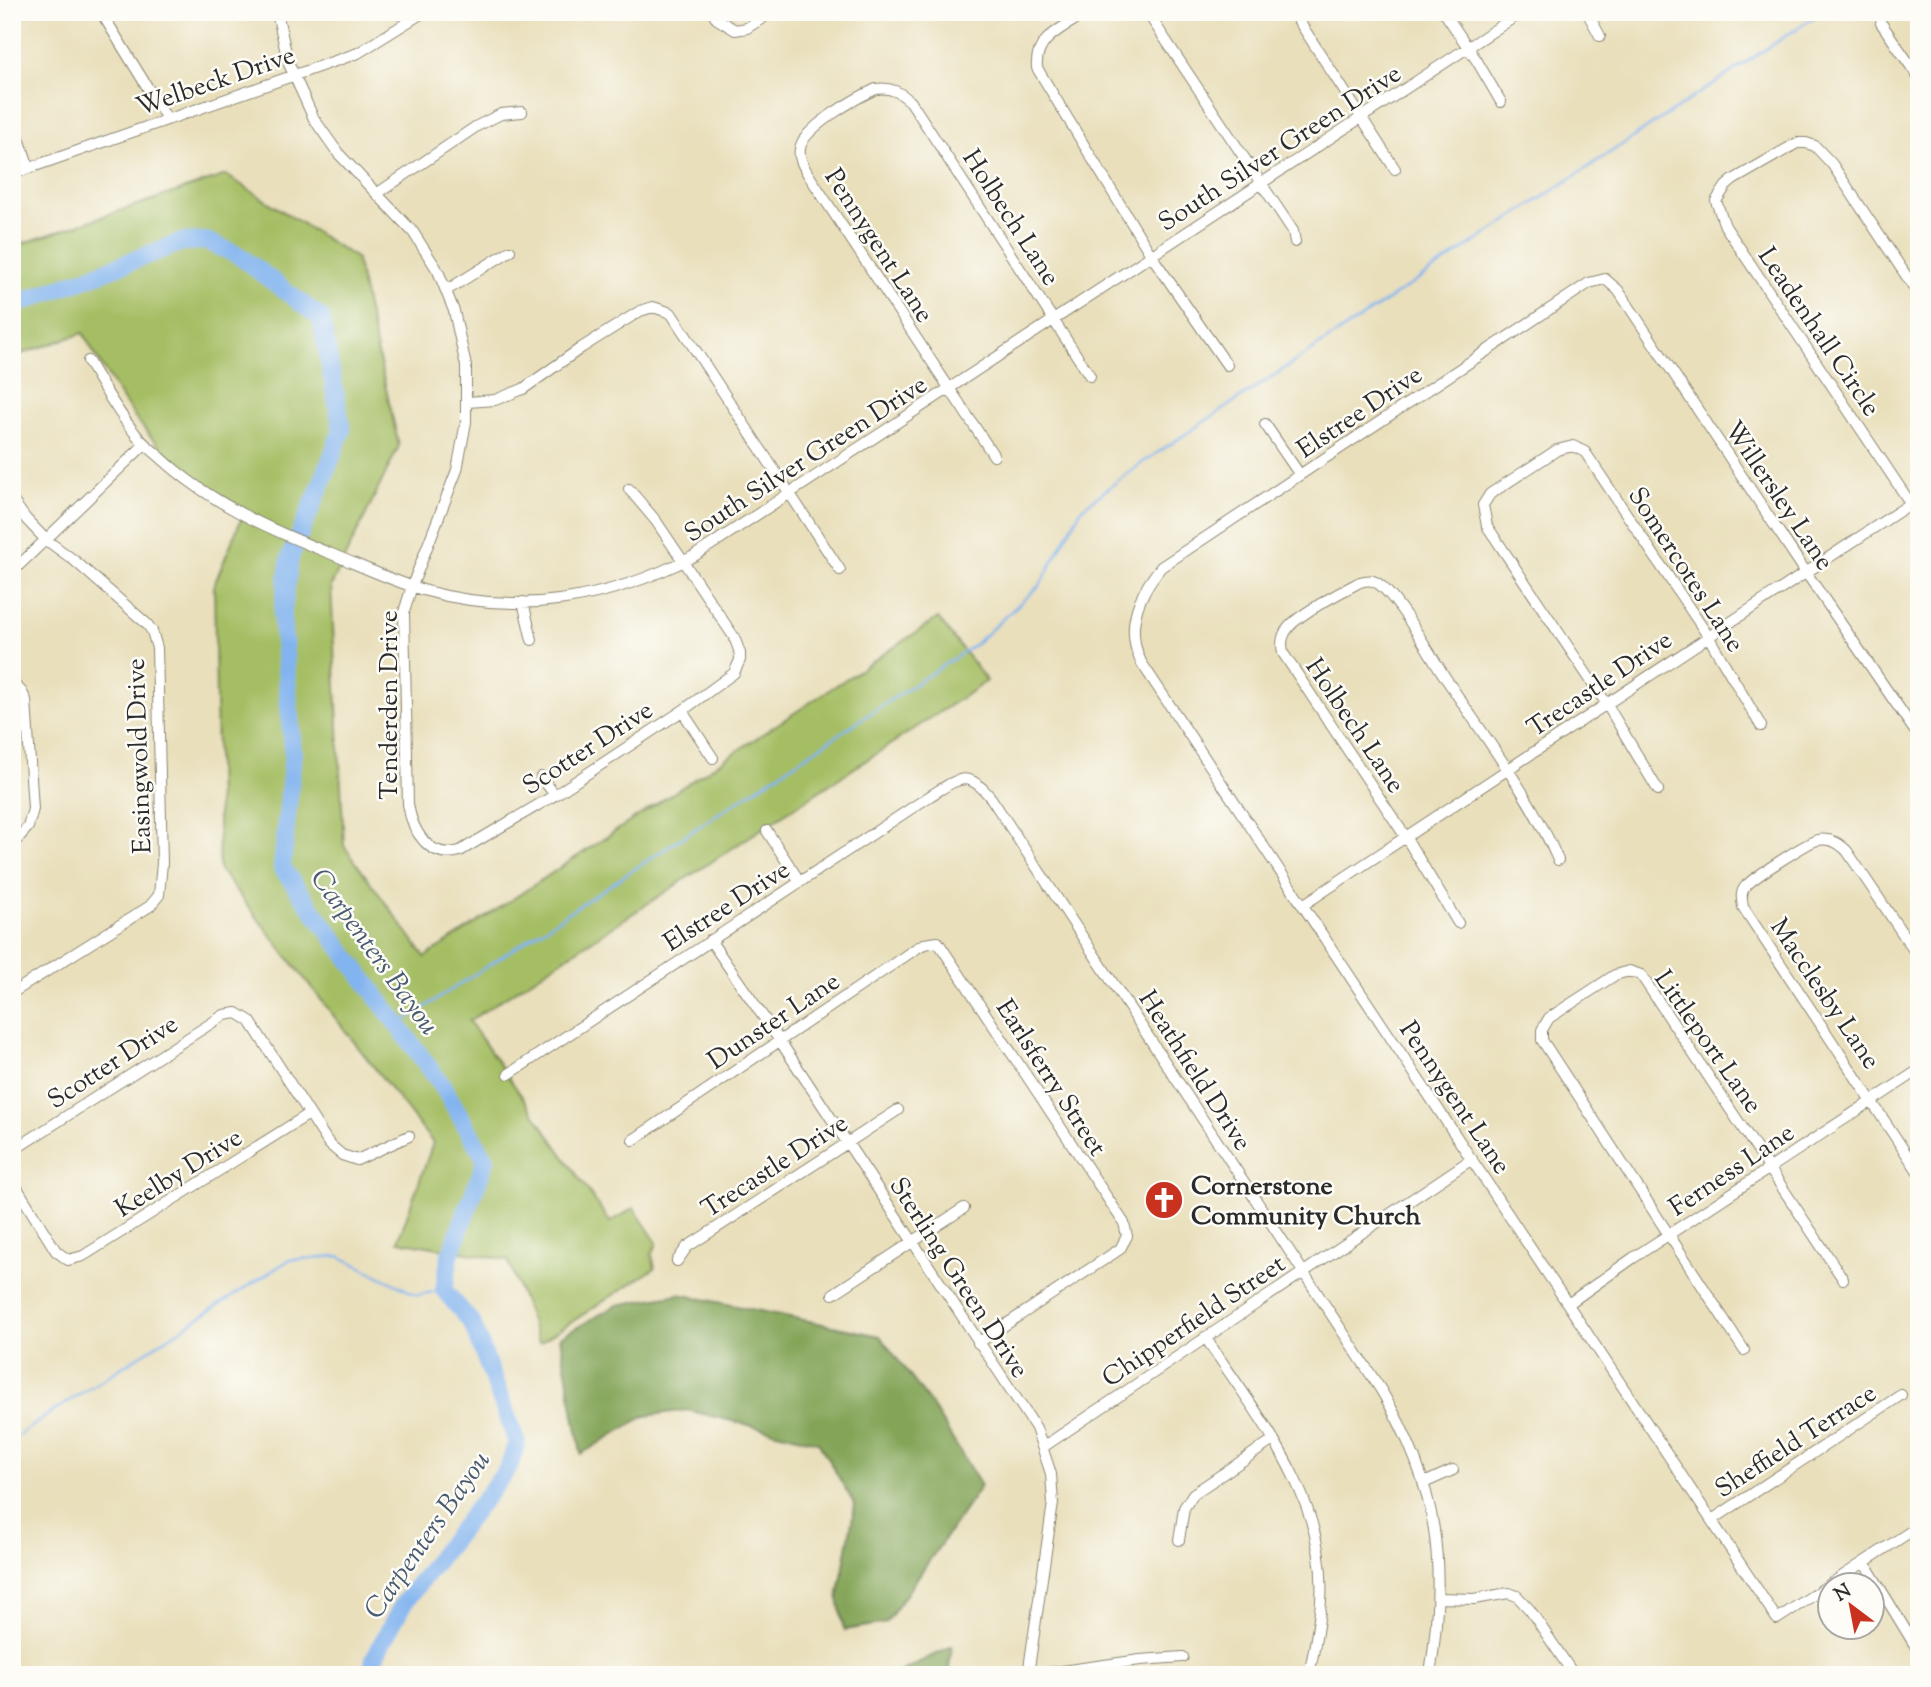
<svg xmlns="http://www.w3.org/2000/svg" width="1931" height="1687" viewBox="0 0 1931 1687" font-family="'Sorts Mill Goudy',serif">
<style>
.green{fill:#a5be63;stroke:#687447;stroke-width:2}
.forest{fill:#84a559;stroke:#586842;stroke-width:2}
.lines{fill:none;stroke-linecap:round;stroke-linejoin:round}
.stream{stroke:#82b4ef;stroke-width:2.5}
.river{stroke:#82b4ef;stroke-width:18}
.minor-casing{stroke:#8a8573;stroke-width:12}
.minor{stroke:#fff;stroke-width:10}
.labels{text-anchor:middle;stroke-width:5;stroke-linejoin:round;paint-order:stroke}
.street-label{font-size:26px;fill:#2b2b2b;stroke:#fdfcf7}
.poi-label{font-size:26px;font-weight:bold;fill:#2b2b2b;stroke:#fdfcf7;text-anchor:start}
.water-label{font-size:28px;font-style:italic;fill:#495b70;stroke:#fdfcf7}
</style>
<rect width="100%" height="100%" fill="#fdfcf7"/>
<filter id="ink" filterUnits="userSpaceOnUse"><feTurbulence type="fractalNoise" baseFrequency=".0143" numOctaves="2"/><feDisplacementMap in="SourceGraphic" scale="14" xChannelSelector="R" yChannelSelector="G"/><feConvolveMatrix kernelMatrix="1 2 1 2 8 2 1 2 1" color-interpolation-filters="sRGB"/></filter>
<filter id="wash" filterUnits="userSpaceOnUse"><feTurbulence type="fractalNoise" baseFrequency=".00686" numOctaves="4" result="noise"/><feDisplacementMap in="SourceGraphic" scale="28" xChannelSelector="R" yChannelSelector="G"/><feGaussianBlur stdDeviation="1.57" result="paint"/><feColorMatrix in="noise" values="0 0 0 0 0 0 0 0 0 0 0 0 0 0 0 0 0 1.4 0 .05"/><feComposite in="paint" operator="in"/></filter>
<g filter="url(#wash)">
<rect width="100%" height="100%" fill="#e9dfbb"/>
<!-- green -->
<path class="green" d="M 226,175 L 356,258 L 399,446 L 331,586 L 344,846 L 425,957 L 938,618 L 987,681 L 469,1021 L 610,1222 L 634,1208 L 657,1243 L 652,1255 L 655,1268 L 539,1343 L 508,1260 L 398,1241 L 433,1143 L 219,869 L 214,585 L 245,510 C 222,496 198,482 178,464 C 136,428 110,381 83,333 L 12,357 L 12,247 Z"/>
<!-- forest -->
<path class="forest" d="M 679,1294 L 880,1336 L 931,1404 L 981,1486 L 886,1623 L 844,1630 L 838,1598 L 855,1505 L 818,1442 L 687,1410 L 645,1416 L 581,1454 L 560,1337 L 617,1305 Z
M 952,1646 L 948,1675 L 894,1675 Z"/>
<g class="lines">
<!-- stream -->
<path class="stream" d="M 398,1025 L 974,645 L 1040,585 L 1082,508 L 1142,463 L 1822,12
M 12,1440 L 49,1414 L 289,1260 L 339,1256 L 417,1295 L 444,1290"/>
<!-- river -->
<path class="river" d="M 12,306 L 182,242 L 206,241 L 238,255 L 321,318 L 342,430 L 321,485 L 290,557 L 282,617 L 293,754 L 282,868 L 442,1085 L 486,1160 L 450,1255 L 444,1290 L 472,1323 L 517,1442 L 509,1467 L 403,1604 L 374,1658 L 371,1675"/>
</g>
</g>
<g filter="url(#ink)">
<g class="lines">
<!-- minor casing -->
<g class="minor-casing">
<path id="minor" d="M 101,12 L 167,119
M 277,12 L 288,62 L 314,119 L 338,153 L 413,232 L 438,271 L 454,311 L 466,366 L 466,422 L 457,470 L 412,586 L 404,612 L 408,804 C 412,831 429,860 460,851 L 555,795 L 682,711 L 734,673 L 740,660 L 740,653 L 734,637 L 656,521 L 629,489
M 713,12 L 717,19 L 735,30 L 747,28 L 772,12
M 1088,12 C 1065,27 1034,37 1037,68 L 1151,255 L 1227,365
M 1147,12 L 1293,231 L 1295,242
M 1293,12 L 1395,169
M 1444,12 L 1477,61 L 1501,102
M 1587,12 L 1600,36
M 1881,23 L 1919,78
M 12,117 L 29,168
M 12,174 L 358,53 L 424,12
M 378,193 L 477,126 L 501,114 L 522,112
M 447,290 L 510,251
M 1919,295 L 1832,164 L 1815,146 L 1806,143 L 1797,143 L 1733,180 L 1726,186 L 1716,201 L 1725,226 L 1919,516
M 88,361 C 102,385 116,410 134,432 C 141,442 151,449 160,457 C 211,504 271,530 334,555 C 363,567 393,581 423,590 C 516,617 609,600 694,556 L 1522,12
M 468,402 L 495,400 L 523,389 L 581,348 L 640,311 L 653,307 L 671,313 L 840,570
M 1265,424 L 1300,475
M 994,456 L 808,174 C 804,167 798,158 800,149 C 802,128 858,97 876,89 C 891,87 900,92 911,102 L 1090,376
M 12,500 L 26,519 L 45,539 L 75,561 L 147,624 L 152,631 L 157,648 L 162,863 L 159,895 L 150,906 L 12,993
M 12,572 L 145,444
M 523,602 L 532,640
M 12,683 L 21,691 L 26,700 L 33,809 L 28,827 L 12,845
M 682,711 L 713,758
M 1919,737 L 1807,574 L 1618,290 L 1605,279 L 1589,283 L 1161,567 C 1138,595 1125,628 1141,662 L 1777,1619 L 1919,1526
M 541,777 L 555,795
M 1658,790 L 1606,703 L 1487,526 L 1483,505 L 1490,494 L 1557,450 L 1573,446 L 1585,452 L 1708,636 L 1761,726
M 767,831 L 800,882
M 1303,905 C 1507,768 1714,634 1919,498
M 1458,923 L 1405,836 L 1283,653 C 1281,642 1282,635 1289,627 C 1300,613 1343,591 1360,582 C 1367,580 1373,579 1380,585 C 1400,601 1429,653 1445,677 C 1484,737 1530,794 1558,860
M 710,940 L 780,1041 L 1036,1428 L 1051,1474 L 1053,1503 L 1028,1675
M 1919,958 L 1847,851 C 1839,843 1831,838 1818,840 C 1809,841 1751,879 1745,887 C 1740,893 1742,900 1743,907 L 1919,1173
M 509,1074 L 930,796 C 958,779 967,768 991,798 L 1381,1390 C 1439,1487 1447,1564 1430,1675
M 633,1140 L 917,948 L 924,944 L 938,942 L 1124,1223 L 1127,1236 L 1120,1249 L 978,1343
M 12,1151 L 224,1015 L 237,1013 L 250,1021 L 329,1144 L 342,1155 L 357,1160 L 409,1136
M 12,1180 L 56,1251 L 68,1260 L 83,1256 L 309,1114
M 677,1261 L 687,1247 L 898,1110
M 833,1294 L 964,1208
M 1568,1304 L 1633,1258 L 1919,1070
M 1205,1337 C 1258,1416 1328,1499 1321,1601 C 1319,1626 1314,1650 1309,1675
M 1744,1350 L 1542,1040 L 1542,1030 L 1549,1018 L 1615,975 L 1629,971 L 1641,975 L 1843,1279
M 1043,1447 L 1472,1159
M 1424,1483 L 1453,1470
M 1712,1520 L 1901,1395
M 1179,1540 L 1184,1508 L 1193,1494 L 1273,1440
M 1864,1562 L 1919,1652
M 1439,1598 L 1474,1599 L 1509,1593 L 1517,1596 L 1530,1610 L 1574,1675
M 1033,1675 L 1140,1660 L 1183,1657"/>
</g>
<!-- minor -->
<use href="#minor" class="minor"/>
</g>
</g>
<!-- icons -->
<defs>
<g id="church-disc" transform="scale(2.0125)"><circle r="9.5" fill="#c8321e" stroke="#fdfcf7"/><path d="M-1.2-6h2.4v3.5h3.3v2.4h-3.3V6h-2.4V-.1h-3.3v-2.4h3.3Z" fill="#fff"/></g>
</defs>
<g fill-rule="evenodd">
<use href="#church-disc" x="1164" y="1200"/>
</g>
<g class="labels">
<!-- street labels -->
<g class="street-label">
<text transform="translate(215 80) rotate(-19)" y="9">Welbeck Drive</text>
<text transform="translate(1279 147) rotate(-33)" y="9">South Silver Green Drive</text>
<text transform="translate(1012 217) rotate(57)" y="9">Holbech Lane</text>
<text transform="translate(880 245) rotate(57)" y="9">Pennygent Lane</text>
<text transform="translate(1820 331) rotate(56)" y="9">Leadenhall Circle</text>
<text transform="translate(1359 411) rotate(-34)" y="9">Elstree Drive</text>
<text transform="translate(805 458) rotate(-33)" y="9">South Silver Green Drive</text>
<text transform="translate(1780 495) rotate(56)" y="9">Willersley Lane</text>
<text transform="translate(1687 569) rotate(57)" y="9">Somercotes Lane</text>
<text transform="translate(1599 683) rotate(-34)" y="9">Trecastle Drive</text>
<text transform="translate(388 705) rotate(-90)" y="9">Tenderden Drive</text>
<text transform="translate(1356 725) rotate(56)" y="9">Holbech Lane</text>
<text transform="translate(587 747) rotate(-33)" y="9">Scotter Drive</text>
<text transform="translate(138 756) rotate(-92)" y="9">Easingwold Drive</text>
<text transform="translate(726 905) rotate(-33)" y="9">Elstree Drive</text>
<text transform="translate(1826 993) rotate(56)" y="9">Macclesby Lane</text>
<text transform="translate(773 1020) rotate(-34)" y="9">Dunster Lane</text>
<text transform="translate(1709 1041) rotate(55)" y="9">Littleport Lane</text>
<text transform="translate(112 1061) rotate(-33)" y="9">Scotter Drive</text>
<text transform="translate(1196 1070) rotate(57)" y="9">Heathfield Drive</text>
<text transform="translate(1052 1077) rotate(57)" y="9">Earlsferry Street</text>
<text transform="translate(1456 1097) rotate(56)" y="9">Pennygent Lane</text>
<text transform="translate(774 1165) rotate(-33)" y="9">Trecastle Drive</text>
<text transform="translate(1731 1169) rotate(-34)" y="9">Ferness Lane</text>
<text transform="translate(178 1172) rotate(-32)" y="9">Keelby Drive</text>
<text transform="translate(960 1277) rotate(57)" y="9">Sterling Green Drive</text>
<text transform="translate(1193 1320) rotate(-34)" y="9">Chipperfield Street</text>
<text transform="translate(1795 1440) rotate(-33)" y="9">Sheffield Terrace</text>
</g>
<!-- poi labels -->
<g class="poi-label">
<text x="1191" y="1194">Cornerstone<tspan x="1191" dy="30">Community Church</tspan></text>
</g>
<!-- water labels -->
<g class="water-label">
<text transform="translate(376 951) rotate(54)" y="10">Carpenters Bayou</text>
<text transform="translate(426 1534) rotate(-55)" y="10">Carpenters Bayou</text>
</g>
</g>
<!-- margin -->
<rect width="1931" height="1687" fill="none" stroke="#fdfcf7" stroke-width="42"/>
<!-- north arrow -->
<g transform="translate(1851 1606) rotate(328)"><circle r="33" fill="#fdfcf7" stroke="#a9a8a5" stroke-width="2"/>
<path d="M0-5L12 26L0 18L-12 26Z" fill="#c8321e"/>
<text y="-10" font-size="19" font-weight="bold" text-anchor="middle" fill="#2b2b2b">N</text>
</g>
</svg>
